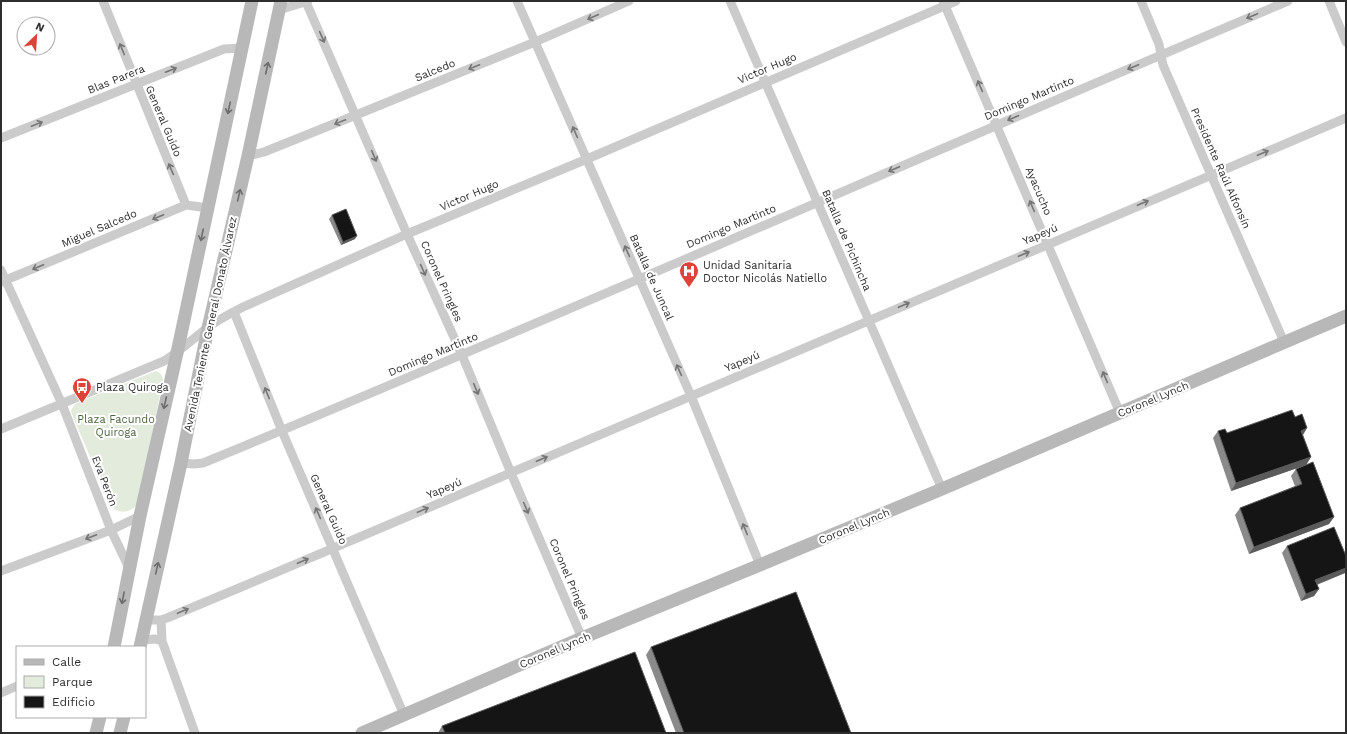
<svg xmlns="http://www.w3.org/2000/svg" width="1347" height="734" viewBox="0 0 1347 734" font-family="'Work Sans',sans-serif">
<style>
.green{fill:#e2ebdc}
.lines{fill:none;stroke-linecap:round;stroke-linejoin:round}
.street{stroke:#cbcbcb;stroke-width:9}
.secondary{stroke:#b8b8b8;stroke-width:13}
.wall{fill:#8a8a8a}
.shaded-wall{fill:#5b5b5b}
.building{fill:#151515;stroke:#5b5b5b}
.oneway{stroke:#757575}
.oneway2{stroke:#6c6c6c}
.labels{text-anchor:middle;stroke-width:4;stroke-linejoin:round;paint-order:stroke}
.street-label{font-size:11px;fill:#2e2e2e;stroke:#fff}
.poi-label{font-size:11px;fill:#2e2e2e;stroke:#fff;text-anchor:start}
.park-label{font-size:11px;fill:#4c673e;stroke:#fff}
</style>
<rect width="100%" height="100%" fill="#fff"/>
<!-- green -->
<path class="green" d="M 156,371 C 161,373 162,375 163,380 L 138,503 C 132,513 119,515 111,506 L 71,412 C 72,408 73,406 77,403 Z"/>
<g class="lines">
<!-- street -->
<path class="street" d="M 103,1 L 186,205
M 517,1 L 691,396 L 760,565
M 730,1 L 942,489
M 943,1 L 1120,413
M 1141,1 L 1159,44 L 1163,65 L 1284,342
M 1329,1 L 1346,42
M 306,2 L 407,234 L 462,355 L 511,473 L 582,638
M 279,10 L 308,1
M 1,138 L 224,49 L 242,48
M 248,156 L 264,152 L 356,115 L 535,42 L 629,1
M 1,270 L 62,404 L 111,530 L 129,568
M 1,282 L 186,205 L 208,208
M 234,312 L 282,431 L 404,715
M 1,429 L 164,361 C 180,351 193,339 207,328 C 218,320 231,313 243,307 L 407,234 L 587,159 L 956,1
M 181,463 L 194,464 L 203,463 C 567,313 926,154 1288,1
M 1,571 L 111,530 L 140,516
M 146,620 L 161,620 L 167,618 C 561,454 952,283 1346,118
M 161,620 L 162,641 L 195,733
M 142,640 L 155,639 L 162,641
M 1,693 L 17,686"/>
<!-- secondary -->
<path class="secondary" d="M 114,647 L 140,516 L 177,353 L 252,1
M 140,647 L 181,463 L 208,328 L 248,156 L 281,1
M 96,733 L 100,717
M 120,733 L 124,717
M 362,733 L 582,638 L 760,565 L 942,489 L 1346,316"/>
</g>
<!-- wall -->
<path class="wall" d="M 332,215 L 355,239 L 341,245 L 329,219 Z
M 1295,417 L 1307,428 L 1303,435 L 1311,457 L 1306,465 L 1231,491 L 1213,438 L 1218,431 L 1227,433 Z
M 1296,469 L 1334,517 L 1329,524 L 1249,554 L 1235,515 L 1240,508 L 1295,486 L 1291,476 Z
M 1287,546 L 1345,573 L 1317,585 L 1319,589 L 1314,596 L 1301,601 L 1282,553 Z
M 651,647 L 851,733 L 676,733 L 646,655 Z
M 442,726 L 666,733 L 438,733 Z"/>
<!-- shaded-wall -->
<path class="shaded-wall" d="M 357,236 L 355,239 L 341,245 L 343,242 Z
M 1307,428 L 1302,436 L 1301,431 Z
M 1311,457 L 1306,465 L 1231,491 L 1236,483 Z
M 1334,517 L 1329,524 L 1249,554 L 1254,547 Z
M 1346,568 L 1346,572 L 1345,573 L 1310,587 L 1315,580 Z
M 1319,589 L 1314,596 L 1301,601 L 1306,594 Z"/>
<!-- building -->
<path class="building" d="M 346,209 L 357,236 L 343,242 L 332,215 Z
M 1292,410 L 1295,417 L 1302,414 L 1307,428 L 1301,431 L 1311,457 L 1236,483 L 1218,431 L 1225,429 L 1227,433 Z
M 1313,462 L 1334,517 L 1254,547 L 1240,508 L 1302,484 L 1296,469 Z
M 1334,527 L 1346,556 L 1346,568 L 1315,580 L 1319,589 L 1306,594 L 1287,546 Z
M 796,592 L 851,733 L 684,733 L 651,647 Z
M 635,652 L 666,733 L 445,733 L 442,726 Z"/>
<!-- one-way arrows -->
<defs><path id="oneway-shaft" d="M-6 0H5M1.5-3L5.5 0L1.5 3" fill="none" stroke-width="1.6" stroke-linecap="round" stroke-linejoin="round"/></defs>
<g class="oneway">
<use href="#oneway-shaft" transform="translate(1252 16) rotate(157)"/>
<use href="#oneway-shaft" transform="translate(593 17) rotate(156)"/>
<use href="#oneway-shaft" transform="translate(322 37) rotate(66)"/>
<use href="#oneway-shaft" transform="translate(122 49) rotate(-112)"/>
<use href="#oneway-shaft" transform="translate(474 67) rotate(158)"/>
<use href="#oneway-shaft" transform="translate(1133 67) rotate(157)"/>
<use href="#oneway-shaft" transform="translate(171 70) rotate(-21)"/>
<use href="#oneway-shaft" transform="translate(980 86) rotate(-113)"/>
<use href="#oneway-shaft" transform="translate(1013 118) rotate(157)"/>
<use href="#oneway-shaft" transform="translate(340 122) rotate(158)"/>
<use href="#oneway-shaft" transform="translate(37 124) rotate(-22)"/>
<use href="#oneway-shaft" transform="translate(575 132) rotate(-114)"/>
<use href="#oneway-shaft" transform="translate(1263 153) rotate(-23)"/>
<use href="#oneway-shaft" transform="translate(374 156) rotate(67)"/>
<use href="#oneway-shaft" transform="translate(171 169) rotate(-113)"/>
<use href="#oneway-shaft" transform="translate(894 169) rotate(157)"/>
<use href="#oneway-shaft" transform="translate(1143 203) rotate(-23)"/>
<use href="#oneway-shaft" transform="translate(1032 206) rotate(-113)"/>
<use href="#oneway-shaft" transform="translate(158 217) rotate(157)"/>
<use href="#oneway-shaft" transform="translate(627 251) rotate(-114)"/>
<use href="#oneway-shaft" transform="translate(1024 254) rotate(-23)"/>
<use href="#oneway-shaft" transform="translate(38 267) rotate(157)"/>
<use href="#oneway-shaft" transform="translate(423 270) rotate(66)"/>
<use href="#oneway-shaft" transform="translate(904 305) rotate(-23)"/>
<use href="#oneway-shaft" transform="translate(679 370) rotate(-114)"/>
<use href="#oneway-shaft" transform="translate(1105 377) rotate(-113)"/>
<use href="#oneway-shaft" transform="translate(476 389) rotate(67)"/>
<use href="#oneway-shaft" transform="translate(267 393) rotate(-112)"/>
<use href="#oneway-shaft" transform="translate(542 459) rotate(-23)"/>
<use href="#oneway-shaft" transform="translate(526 508) rotate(67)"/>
<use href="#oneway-shaft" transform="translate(423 510) rotate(-23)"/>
<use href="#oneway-shaft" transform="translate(318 513) rotate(-114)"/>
<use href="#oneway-shaft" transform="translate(745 529) rotate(-112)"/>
<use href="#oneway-shaft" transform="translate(91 537) rotate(159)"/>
<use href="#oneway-shaft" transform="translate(303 561) rotate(-23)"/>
<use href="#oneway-shaft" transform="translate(183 611) rotate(-23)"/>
</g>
<g class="oneway2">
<use href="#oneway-shaft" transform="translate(267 68) rotate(-78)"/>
<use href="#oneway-shaft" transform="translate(229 108) rotate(102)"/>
<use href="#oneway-shaft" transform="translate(239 195) rotate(-77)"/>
<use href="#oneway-shaft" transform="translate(202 235) rotate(102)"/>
<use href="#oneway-shaft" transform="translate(165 403) rotate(103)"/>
<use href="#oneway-shaft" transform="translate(157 568) rotate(-77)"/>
<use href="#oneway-shaft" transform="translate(123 598) rotate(101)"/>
</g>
<!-- icons -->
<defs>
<g id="hospital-pin" transform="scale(1)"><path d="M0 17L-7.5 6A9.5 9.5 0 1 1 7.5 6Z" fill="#dc4339" stroke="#fff"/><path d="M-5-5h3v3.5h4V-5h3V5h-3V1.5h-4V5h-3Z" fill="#fff"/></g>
<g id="bus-pin" transform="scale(1)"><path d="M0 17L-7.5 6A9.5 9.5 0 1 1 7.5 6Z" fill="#dc4339" stroke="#fff"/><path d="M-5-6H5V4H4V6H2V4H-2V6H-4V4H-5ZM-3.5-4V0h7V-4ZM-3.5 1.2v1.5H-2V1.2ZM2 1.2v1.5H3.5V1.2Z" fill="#fff"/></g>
</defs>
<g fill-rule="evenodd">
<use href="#hospital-pin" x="689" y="271"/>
<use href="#bus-pin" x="82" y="387"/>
</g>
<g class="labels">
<!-- street labels -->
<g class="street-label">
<text transform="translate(767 68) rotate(-23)" y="4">Victor Hugo</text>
<text transform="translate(435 70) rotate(-22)" y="4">Salcedo</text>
<text transform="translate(116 79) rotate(-22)" y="4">Blas Parera</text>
<text transform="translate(1029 98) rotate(-23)" y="4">Domingo Martinto</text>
<text transform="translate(164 121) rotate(67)" y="4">General Guido</text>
<text transform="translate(1221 168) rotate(66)" y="4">Presidente Raúl Alfonsín</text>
<text transform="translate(1039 191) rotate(67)" y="4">Ayacucho</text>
<text transform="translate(469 195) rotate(-23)" y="4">Victor Hugo</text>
<text transform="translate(731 226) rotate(-23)" y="4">Domingo Martinto</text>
<text transform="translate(99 228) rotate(-23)" y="4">Miguel Salcedo</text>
<text transform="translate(1040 234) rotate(-23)" y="4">Yapeyú</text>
<text transform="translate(847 240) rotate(67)" y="4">Batalla de Pichincha</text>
<text transform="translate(652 277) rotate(66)" y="4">Batalla de Juncal</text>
<text transform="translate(442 281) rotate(66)" y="4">Coronel Pringles</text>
<text transform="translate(210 324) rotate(-78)" y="4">Avenida Teniente General Donato Álvarez</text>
<text transform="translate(433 354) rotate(-23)" y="4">Domingo Martinto</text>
<text transform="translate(742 361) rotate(-23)" y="4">Yapeyú</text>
<text transform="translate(1153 399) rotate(-23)" y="4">Coronel Lynch</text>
<text transform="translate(105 481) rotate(69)" y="4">Eva Perón</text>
<text transform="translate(444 488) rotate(-23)" y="4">Yapeyú</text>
<text transform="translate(329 509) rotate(66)" y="4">General Guido</text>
<text transform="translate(854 526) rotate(-23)" y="4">Coronel Lynch</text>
<text transform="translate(570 579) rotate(67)" y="4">Coronel Pringles</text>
<text transform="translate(555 650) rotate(-23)" y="4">Coronel Lynch</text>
</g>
<!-- poi labels -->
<g class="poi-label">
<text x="703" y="269">Unidad Sanitaria<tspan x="703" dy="13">Doctor Nicolás Natiello</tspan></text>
<text x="96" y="391">Plaza Quiroga</text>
</g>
<!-- park labels -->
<g class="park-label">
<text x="116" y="423">Plaza Facundo<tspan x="116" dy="13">Quiroga</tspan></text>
</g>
</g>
<!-- border -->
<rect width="1347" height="734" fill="none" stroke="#2e2e2e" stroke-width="4"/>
<!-- legend -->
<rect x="16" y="646" width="130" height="72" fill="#ffffff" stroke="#ababab"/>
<rect x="24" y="659" width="20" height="6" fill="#b8b8b8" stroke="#ababab"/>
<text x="52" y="666" font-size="12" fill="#2e2e2e">Calle</text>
<rect x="24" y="676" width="20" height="12" fill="#e2ebdc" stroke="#ababab"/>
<text x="52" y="686" font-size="12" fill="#2e2e2e">Parque</text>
<rect x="24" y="696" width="20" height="12" fill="#151515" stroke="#ababab"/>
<text x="52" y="706" font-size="12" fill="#2e2e2e">Edificio</text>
<!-- north arrow -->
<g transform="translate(36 36) rotate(25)"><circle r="19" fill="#ffffff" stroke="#ababab"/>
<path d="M0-3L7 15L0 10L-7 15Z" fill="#dc4339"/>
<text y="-6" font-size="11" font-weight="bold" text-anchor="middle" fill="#2e2e2e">N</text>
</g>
</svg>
